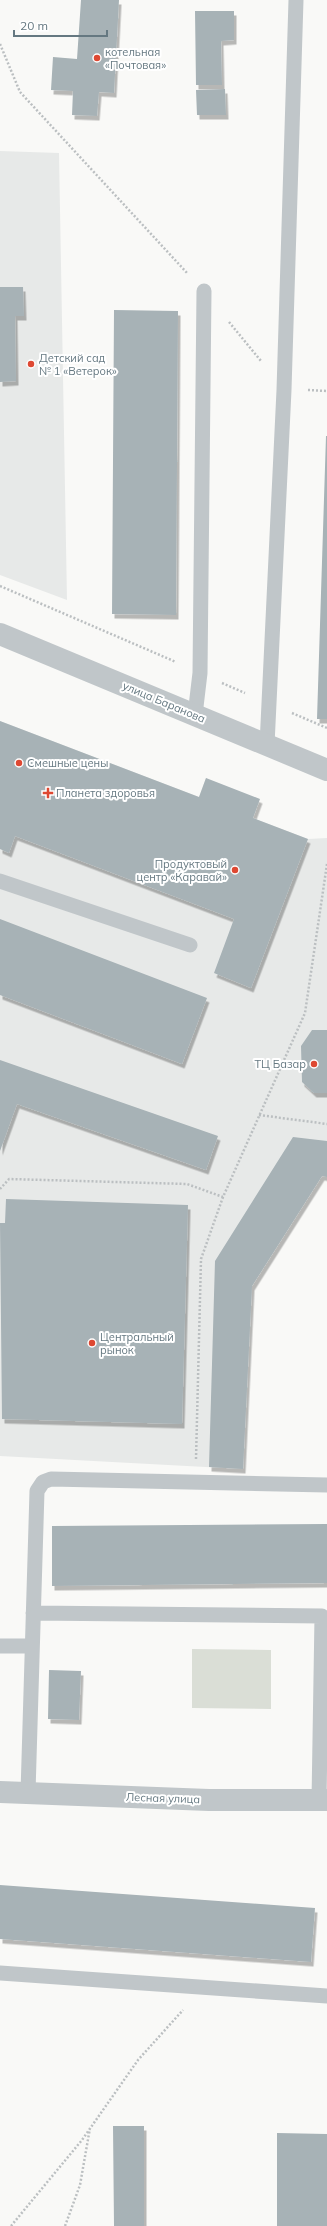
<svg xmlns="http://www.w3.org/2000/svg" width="327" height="2226" viewBox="0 0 327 2226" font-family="Mulish,sans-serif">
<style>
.built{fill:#e7e9e8}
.green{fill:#daded6}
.building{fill:#a7b2b6;filter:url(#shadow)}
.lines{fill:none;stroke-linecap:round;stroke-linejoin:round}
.path{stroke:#bbbfc1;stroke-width:2.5;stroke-dasharray:2 2;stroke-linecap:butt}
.service{stroke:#c0c6c9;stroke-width:15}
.minor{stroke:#c0c6c9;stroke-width:22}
.tertiary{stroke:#c0c6c9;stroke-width:22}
.poi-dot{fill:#de4832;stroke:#fff;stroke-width:1.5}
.labels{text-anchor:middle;stroke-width:4;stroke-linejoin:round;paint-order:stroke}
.poi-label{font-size:11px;fill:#657881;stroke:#fff;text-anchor:start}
.street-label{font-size:11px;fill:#657881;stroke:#fff}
</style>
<defs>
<filter id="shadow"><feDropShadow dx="2.5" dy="4.5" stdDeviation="0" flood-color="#0004"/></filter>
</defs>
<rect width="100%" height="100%" fill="#f9f9f7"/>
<!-- built -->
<path class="built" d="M 0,151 L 59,153 L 67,600 L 0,575 Z
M 0,721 L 199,797 L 206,778 L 253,818 L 308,839 L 327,838 L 327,1177 L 322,1176 L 252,1286 L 243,1469 L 0,1456 Z"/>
<!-- green -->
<path class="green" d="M 192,1649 L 271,1650 L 271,1709 L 192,1708 Z"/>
<!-- building -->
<path class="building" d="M 81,0 L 119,0 L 114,93 L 99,92 L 97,116 L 72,115 L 73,91 L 51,90 L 53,57 L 77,59 Z
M 195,11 L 234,11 L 234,40 L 221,41 L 222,85 L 196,85 Z
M 225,89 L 226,115 L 197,115 L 196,90 Z
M 0,287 L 23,287 L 24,316 L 15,316 L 16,381 L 0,382 Z
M 114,310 L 178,311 L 176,615 L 112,614 Z
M 326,436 L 327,436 L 327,719 L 317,719 Z
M 0,721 L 199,797 L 206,778 L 260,799 L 253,818 L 308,839 L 251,988 L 214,973 L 234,919 L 15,836 L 9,853 L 0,849 Z
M 0,919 L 207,998 L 182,1064 L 0,995 Z
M 312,1030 L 327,1030 L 327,1093 L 314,1093 L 302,1082 L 301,1046 Z
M 0,1060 L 218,1136 L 206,1170 L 17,1104 L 0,1151 Z
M 293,1137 L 327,1141 L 327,1177 L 322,1176 L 252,1286 L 243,1469 L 209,1467 L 215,1261 Z
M 6,1199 L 188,1205 L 182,1424 L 2,1419 L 0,1223 L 5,1223 Z
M 327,1524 L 327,1583 L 52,1586 L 52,1526 Z
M 49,1670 L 81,1671 L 79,1720 L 48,1719 Z
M 0,1885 L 315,1908 L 311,1962 L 0,1939 Z
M 113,2126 L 144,2126 L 144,2226 L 114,2226 Z
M 277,2133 L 327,2134 L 327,2226 L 277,2226 Z"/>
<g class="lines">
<!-- path -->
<path class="path" d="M 0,44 L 20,92 L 188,274
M 229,322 L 261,361
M 308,390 L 327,391
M 0,586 L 176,662
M 222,683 L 245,693
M 292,713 L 327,728
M 259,1115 L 327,1124
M 0,1189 L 9,1179 L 187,1184 L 223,1197
M 196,1459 L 201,1259 L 223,1197 L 305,1013 L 327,864
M 11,2226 L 82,2140 L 138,2060 L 183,2010
M 65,2226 L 80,2185 L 90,2128"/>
<!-- service -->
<path class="service" d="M 195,715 L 200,673 L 204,291
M 267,745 L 284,390 L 296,0
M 0,881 L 190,945
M 33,1613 L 322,1616 L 319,1801
M 0,1646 L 31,1646
M 28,1793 L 37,1491 L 43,1482 L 51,1479 L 327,1485
M 0,1973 L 327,1996"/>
<!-- minor -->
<path class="minor" d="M 0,1792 L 209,1800 L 327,1800"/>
<!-- tertiary -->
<path class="tertiary" d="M 0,634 L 327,770"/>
</g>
<!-- markers -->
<g class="poi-dot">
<circle cx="97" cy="58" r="4"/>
<circle cx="31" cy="364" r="4"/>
<circle cx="19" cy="763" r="4"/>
<path d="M46 787h4v4h4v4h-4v4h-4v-4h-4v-4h4z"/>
<circle cx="235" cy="870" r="4"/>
<circle cx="314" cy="1064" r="4"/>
<circle cx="92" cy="1343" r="4"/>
</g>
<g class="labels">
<!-- poi labels -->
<g class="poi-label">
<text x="105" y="56">котельная<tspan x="105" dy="13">«Почтовая»</tspan></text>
<text x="39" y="362">Детский сад<tspan x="39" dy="13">№ 1 «Ветерок»</tspan></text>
<text x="27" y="767">Смешные цены</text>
<text x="56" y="797">Планета здоровья</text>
<text x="227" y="868" text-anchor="end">Продуктовый<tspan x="227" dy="13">центр «Каравай»</tspan></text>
<text x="306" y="1068" text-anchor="end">ТЦ Базар</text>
<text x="100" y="1341">Центральный<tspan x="100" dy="13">рынок</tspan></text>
</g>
<!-- street labels -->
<g class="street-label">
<text transform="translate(164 702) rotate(23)" y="4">улица Баранова</text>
<text transform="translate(163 1798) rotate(2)" y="4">Лесная улица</text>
</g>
</g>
<!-- scale -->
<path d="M14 30v6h93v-6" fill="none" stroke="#657881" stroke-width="2"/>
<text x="20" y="30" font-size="12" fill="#657881" stroke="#ffffff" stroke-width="3" paint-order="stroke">20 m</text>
</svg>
